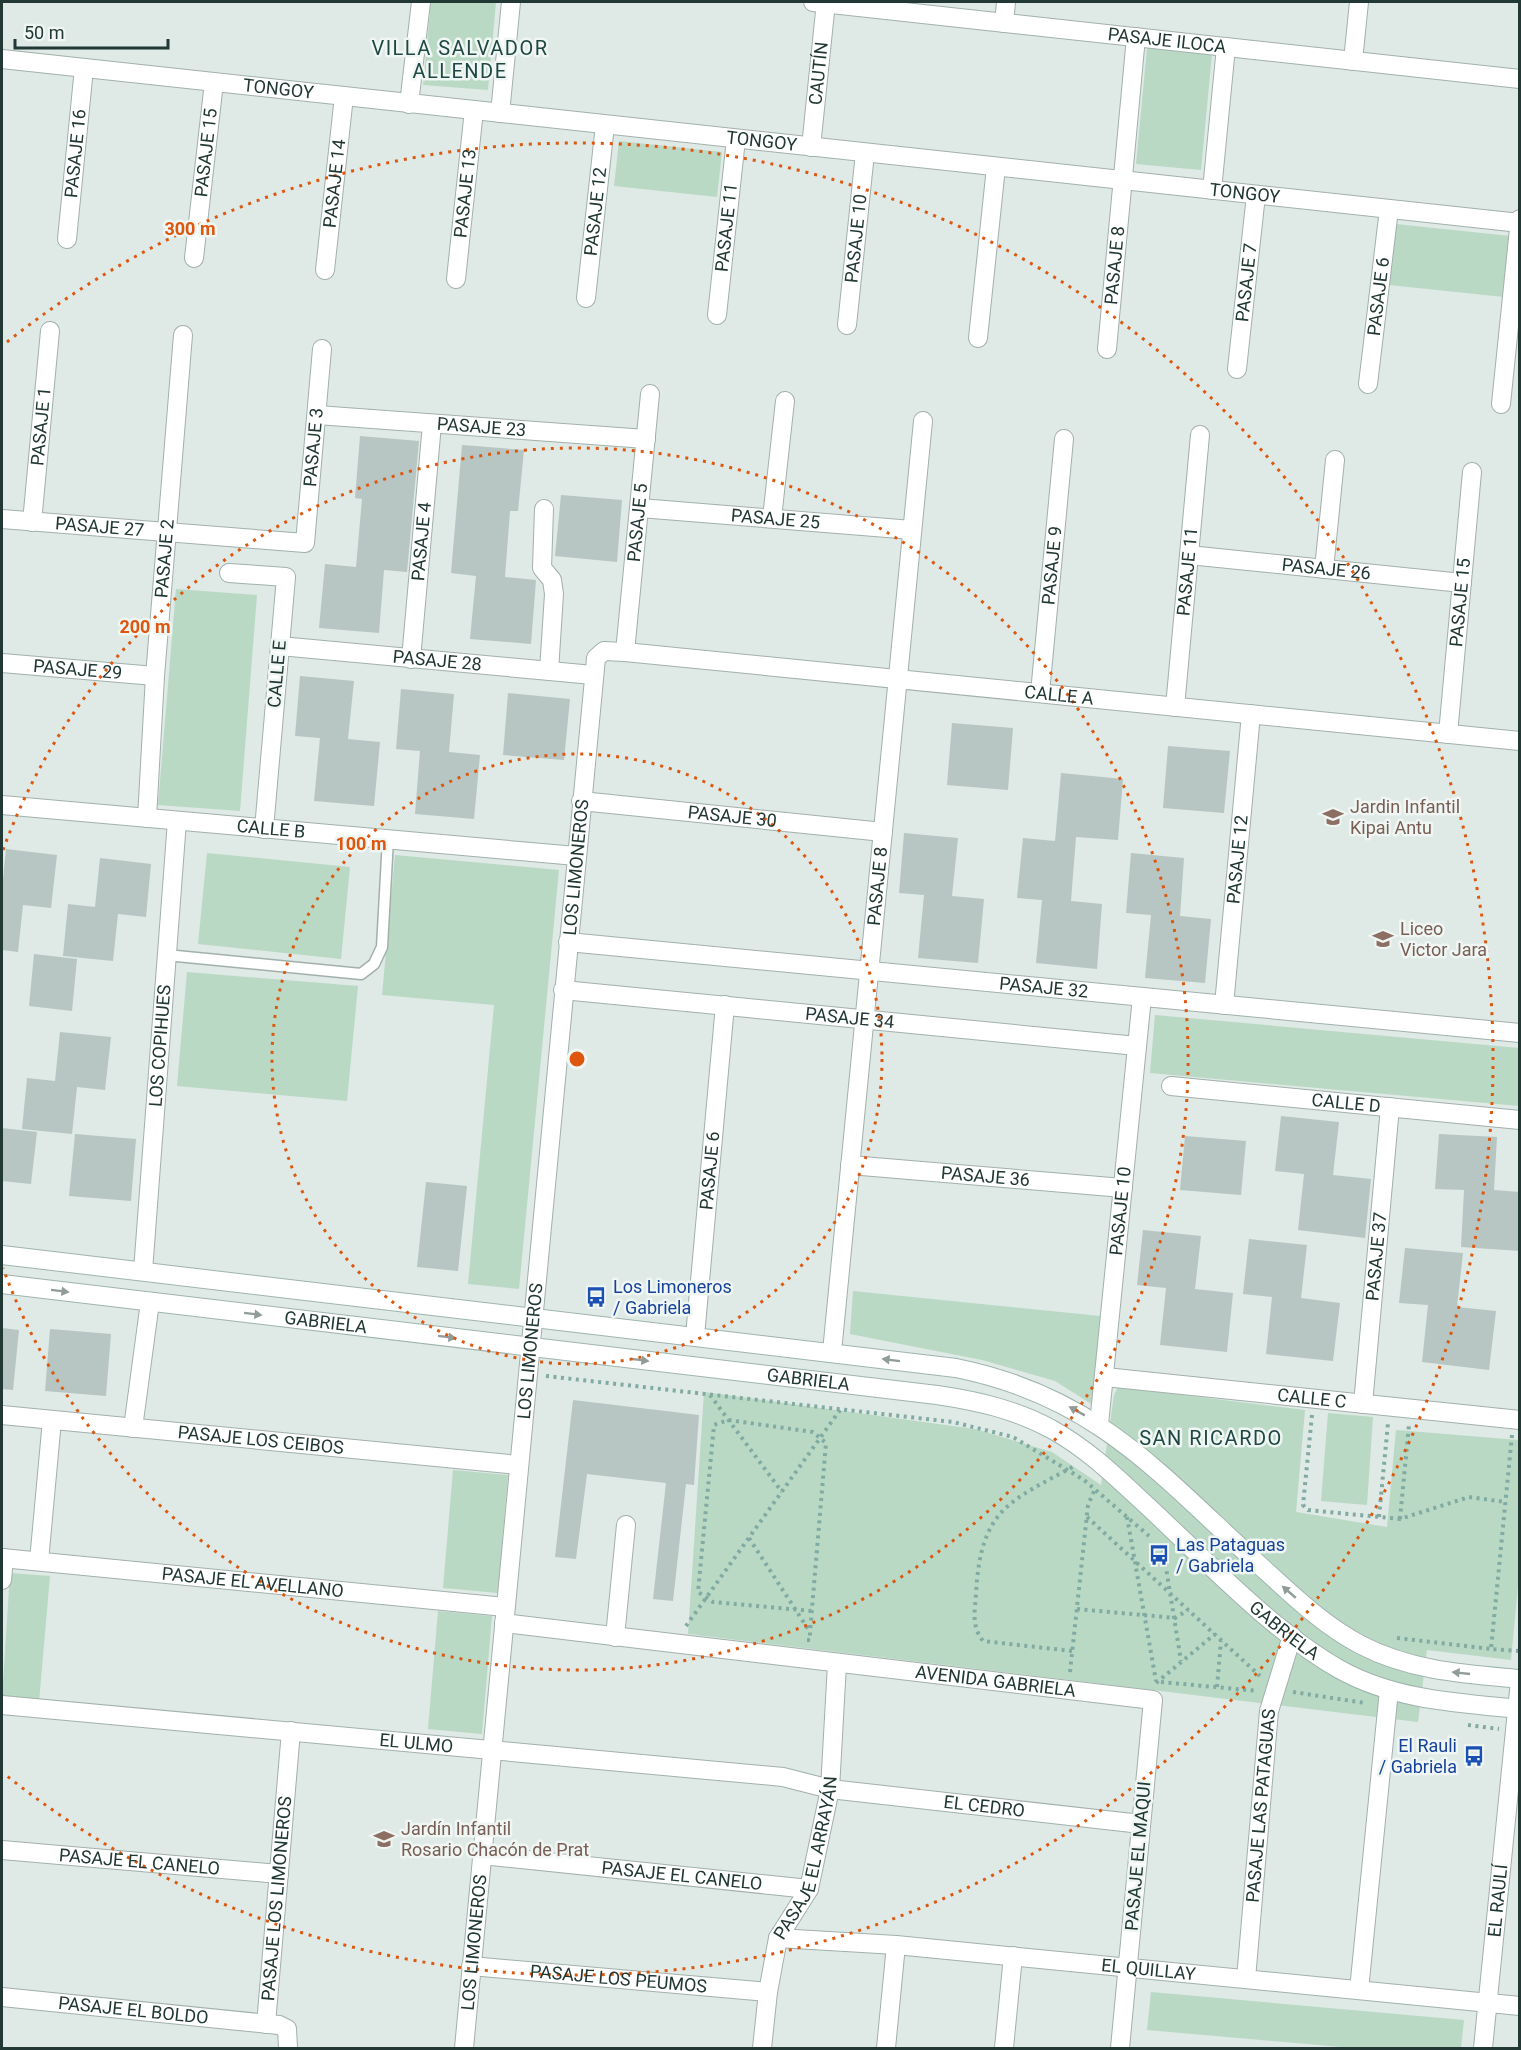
<svg xmlns="http://www.w3.org/2000/svg" width="1521" height="2050" viewBox="0 0 1521 2050" font-family="Roboto,sans-serif">
<style>
.green{fill:#b9d9c5}
.building{fill:#b7c6c2}
.lines{fill:none;stroke-linecap:round;stroke-linejoin:round}
.lane-casing{stroke:#a2b0ac;stroke-width:13}
.street-casing{stroke:#a2b0ac;stroke-width:20}
.secondary-casing{stroke:#9fb4ae;stroke-width:20}
.path{stroke:#81aba2;stroke-width:4;stroke-dasharray:3 4.5;stroke-linecap:butt}
.lane{stroke:#fff;stroke-width:10}
.street{stroke:#fff;stroke-width:18}
.secondary{stroke:#fff;stroke-width:18}
.oneway{fill:#909c9a}
.ring{fill:none;stroke:#de570e;stroke-width:3;stroke-dasharray:3 6}
.labels{text-anchor:middle;stroke-width:5;stroke-linejoin:round;paint-order:stroke}
.street-label{font-size:18px;fill:#213834;stroke:#eff6f3}
.education-label{font-size:18px;fill:#785e54;stroke:#eff6f3;text-anchor:start}
.transit-label{font-size:18px;fill:#164399;stroke:#eff6f3;text-anchor:start}
.neighbourhood-label{font-size:20px;letter-spacing:1.5px;fill:#1f4842;stroke:#eff6f3}
.centre{fill:#de570e;stroke:#eff6f3;stroke-width:3}
.ring-label{font-size:18px;text-anchor:middle;font-weight:bold;fill:#de570e;stroke:#eff6f3;stroke-width:5;stroke-linejoin:round;paint-order:stroke}
</style>
<rect width="100%" height="100%" fill="#dfe9e5"/>
<!-- green -->
<path class="green" d="M 431,2 L 496,2 L 488,90 L 423,85 Z
M 1147,48 L 1212,54 L 1201,170 L 1136,164 Z
M 619,141 L 722,152 L 717,197 L 614,186 Z
M 1396,224 L 1510,236 L 1504,297 L 1389,285 Z
M 176,589 L 257,595 L 240,811 L 158,805 Z
M 207,853 L 350,867 L 341,959 L 198,944 Z
M 395,855 L 559,870 L 519,1289 L 468,1284 L 494,1005 L 382,995 Z
M 187,972 L 358,986 L 347,1101 L 177,1086 Z
M 1155,1015 L 1519,1048 L 1519,1106 L 1150,1073 Z
M 853,1291 L 1100,1316 L 1093,1405 L 1055,1381 L 982,1360 L 850,1334 Z
M 1118,1387 L 1305,1410 L 1296,1512 L 1387,1527 L 1396,1430 L 1519,1440 L 1520,1565 L 1511,1660 L 1427,1650 L 1418,1722 L 688,1634 L 704,1392 L 975,1429 L 1052,1452 L 1101,1485 L 1114,1395 Z
M 1328,1413 L 1373,1417 L 1367,1505 L 1321,1501 Z
M 453,1470 L 508,1475 L 498,1593 L 443,1588 Z
M 10,1573 L 50,1576 L 39,1702 L 2,1698 Z
M 438,1611 L 492,1616 L 482,1734 L 428,1729 Z
M 1151,1992 L 1464,2020 L 1461,2048 L 1352,2048 L 1147,2030 Z"/>
<!-- building -->
<path class="building" d="M 360,436 L 419,441 L 407,572 L 384,570 L 379,633 L 319,628 L 325,564 L 356,567 L 362,499 L 355,498 Z
M 462,445 L 524,450 L 518,511 L 510,511 L 505,577 L 536,580 L 531,644 L 470,639 L 476,576 L 451,573 Z
M 561,495 L 622,500 L 617,562 L 555,556 Z
M 300,676 L 354,681 L 348,739 L 380,742 L 374,806 L 314,801 L 320,738 L 295,736 Z
M 401,689 L 454,694 L 449,752 L 480,755 L 474,819 L 415,814 L 420,751 L 396,749 Z
M 508,693 L 570,699 L 564,760 L 503,755 Z
M 952,723 L 1013,728 L 1008,790 L 947,785 Z
M 1168,746 L 1230,751 L 1224,813 L 1163,808 Z
M 1061,773 L 1123,779 L 1118,840 L 1076,837 L 1071,901 L 1102,904 L 1097,969 L 1036,963 L 1042,900 L 1017,898 L 1023,838 L 1055,841 Z
M 904,833 L 958,838 L 952,896 L 984,899 L 978,963 L 918,958 L 924,895 L 899,893 Z
M 6,849 L 57,855 L 51,908 L 23,905 L 18,952 L 2,950 L 2,889 Z
M 1131,853 L 1184,858 L 1180,916 L 1211,919 L 1205,983 L 1145,978 L 1151,915 L 1126,913 Z
M 100,858 L 151,864 L 146,917 L 118,914 L 113,961 L 63,956 L 68,904 L 95,907 Z
M 34,954 L 77,959 L 72,1011 L 29,1006 Z
M 60,1032 L 111,1037 L 105,1090 L 77,1087 L 72,1134 L 22,1129 L 27,1078 L 55,1081 Z
M 1281,1116 L 1339,1122 L 1333,1175 L 1371,1179 L 1365,1238 L 1298,1230 L 1304,1174 L 1275,1171 Z
M 2,1128 L 37,1132 L 31,1184 L 2,1181 Z
M 75,1134 L 136,1139 L 131,1201 L 69,1196 Z
M 1439,1134 L 1497,1137 L 1494,1190 L 1520,1192 L 1520,1251 L 1461,1247 L 1464,1190 L 1435,1189 Z
M 1185,1136 L 1246,1141 L 1241,1195 L 1180,1190 Z
M 426,1182 L 467,1186 L 458,1271 L 417,1267 Z
M 1143,1230 L 1201,1236 L 1195,1289 L 1233,1293 L 1227,1352 L 1160,1345 L 1166,1288 L 1137,1285 Z
M 1249,1239 L 1307,1245 L 1301,1298 L 1340,1303 L 1333,1361 L 1266,1354 L 1272,1297 L 1243,1294 Z
M 1405,1248 L 1463,1253 L 1457,1307 L 1496,1311 L 1489,1370 L 1422,1362 L 1428,1305 L 1399,1303 Z
M 2,1328 L 19,1330 L 13,1390 L 2,1389 Z
M 50,1329 L 111,1334 L 106,1396 L 45,1391 Z
M 573,1400 L 699,1415 L 694,1485 L 686,1484 L 673,1601 L 653,1599 L 666,1483 L 587,1474 L 576,1559 L 555,1557 Z"/>
<g class="lines">
<!-- lane casing -->
<g class="lane-casing">
<path id="lane" d="M 166,955 L 361,974 L 374,964 L 382,947 L 388,839"/>
</g>
<!-- street casing -->
<g class="street-casing">
<g id="street">
<path id="s1" d="M 813,2 L 1520,79"/>
<path d="M 1004,23 L 1006,2"/>
<path id="s2" d="M 2,59 L 1520,223"/>
<path d="M 1353,61 L 1359,2"/>
<path d="M 409,104 L 421,2"/>
<path d="M 500,113 L 511,2"/>
<path id="s3" d="M 811,147 L 826,2"/>
<path d="M 1212,190 L 1226,47"/>
<path id="s4" d="M 67,239 L 84,68"/>
<path id="s5" d="M 194,258 L 214,82"/>
<path id="s6" d="M 325,270 L 344,96"/>
<path id="s7" d="M 456,279 L 474,110"/>
<path id="s8" d="M 586,298 L 605,125"/>
<path id="s9" d="M 717,315 L 736,139"/>
<path id="s10" d="M 847,325 L 865,153"/>
<path d="M 978,338 L 996,167"/>
<path id="s11" d="M 1107,349 L 1136,37"/>
<path id="s12" d="M 1237,369 L 1256,195"/>
<path id="s13" d="M 1368,384 L 1389,209"/>
<path d="M 1501,404 L 1520,219"/>
<path id="s14" d="M 317,415 L 646,439"/>
<path id="s15" d="M 640,508 L 912,530"/>
<path d="M 544,509 L 542,568 L 552,580 L 554,594 L 549,671"/>
<path d="M 772,518 L 785,401"/>
<path id="s16" d="M 2,519 L 305,543 L 322,349"/>
<path id="s17" d="M 32,522 L 50,331"/>
<path id="s18" d="M 1189,555 L 1462,583"/>
<path d="M 1324,569 L 1335,460"/>
<path d="M 229,573 L 286,577 L 264,829"/>
<path id="s19" d="M 280,646 L 593,675"/>
<path id="s20" d="M 625,652 L 650,394"/>
<path id="s21" d="M 411,659 L 432,424"/>
<path id="s22" d="M 2,663 L 155,676"/>
<path id="s23" d="M 1040,693 L 1064,439"/>
<path id="s24" d="M 1175,707 L 1200,435"/>
<path id="s25" d="M 1448,734 L 1472,472"/>
<path id="s26" d="M 581,801 L 883,832"/>
<path id="s27" d="M 2,805 L 576,856"/>
<path id="s28" d="M 147,818 L 155,676 L 183,335"/>
<path id="s29" d="M 568,942 L 1520,1033"/>
<path id="s30" d="M 563,990 L 1137,1046"/>
<path id="s31" d="M 1224,1005 L 1251,714"/>
<path id="s32" d="M 1171,1086 L 1520,1120"/>
<path id="s33" d="M 850,1165 L 1123,1188"/>
<path id="s34" d="M 143,1271 L 177,821"/>
<path id="s35" d="M 695,1336 L 725,1005"/>
<path id="s36" d="M 832,1352 L 923,421"/>
<path id="s37" d="M 1105,1377 L 1520,1420"/>
<path id="s38" d="M 1363,1404 L 1390,1107"/>
<path id="s39" d="M 2,1415 L 519,1465"/>
<path id="s40" d="M 1099,1424 L 1142,997"/>
<path d="M 133,1428 L 150,1302"/>
<path id="s41" d="M 2,1558 L 505,1607"/>
<path d="M 39,1561 L 52,1420"/>
<path d="M 2,1580 L 4,1558"/>
<path id="s42" d="M 504,1623 L 1153,1700 L 1120,2048"/>
<path d="M 615,1637 L 626,1525"/>
<path id="s43" d="M 2,1705 L 783,1777 L 830,1789 L 1141,1824"/>
<path id="s44" d="M 2,1850 L 279,1874"/>
<path id="s45" d="M 482,1855 L 809,1889"/>
<path id="s46" d="M 778,1938 L 896,1945 L 1520,2006"/>
<path id="s47" d="M 471,1966 L 768,1992"/>
<path id="s48" d="M 1246,1979 L 1269,1711 L 1292,1636"/>
<path d="M 1359,1990 L 1389,1690"/>
<path id="s49" d="M 2,1997 L 279,2025 L 287,2029 L 288,2048"/>
<path id="s50" d="M 266,2024 L 291,1731"/>
<path id="s51" d="M 464,2048 L 596,658 L 604,651 L 625,652 L 1520,741"/>
<path id="s52" d="M 762,2048 L 768,1992 L 778,1938 L 809,1889 L 830,1789 L 837,1664"/>
<path d="M 886,2048 L 896,1945"/>
<path d="M 1004,2048 L 1013,1956"/>
<path id="s53" d="M 1483,2048 L 1520,1681"/>
</g>
</g>
<!-- secondary casing -->
<g class="secondary-casing">
<g id="secondary">
<path d="M 2,1255 L 956,1368 C 1094,1396 1156,1470 1255,1561 C 1288,1591 1321,1624 1361,1645 C 1411,1671 1465,1674 1520,1679"/>
<path id="s54" d="M 2,1284 L 937,1395 C 978,1401 1017,1410 1053,1430 C 1087,1449 1114,1475 1142,1501 C 1201,1555 1270,1630 1339,1669 C 1394,1700 1458,1703 1520,1709"/>
</g>
</g>
<!-- path -->
<path class="path" d="M 546,1376 L 953,1422 L 1013,1437 L 1084,1480 L 1149,1536
M 710,1395 L 782,1492
M 1312,1415 L 1303,1505 L 1308,1510 L 1400,1519 L 1469,1497 L 1505,1502
M 1512,1435 L 1491,1649 L 1520,1651
M 1087,1517 L 1260,1676
M 1127,1517 L 1156,1681
M 1379,1517 L 1388,1423
M 1400,1519 L 1409,1425
M 749,1538 L 810,1632
M 1163,1549 L 1181,1661
M 1077,1609 L 1175,1618 L 1188,1610
M 686,1626 L 840,1410
M 1397,1638 L 1491,1649
M 807,1640 L 810,1640 L 810,1632 L 826,1443 L 813,1432 L 728,1420 L 714,1425 L 698,1592 L 713,1602 L 812,1611
M 1072,1651 L 983,1641 C 971,1626 975,1611 976,1593 C 981,1508 1009,1502 1076,1465
M 1070,1672 L 1088,1505 L 1095,1489
M 1161,1682 L 1258,1691
M 1156,1683 L 1215,1634
M 1217,1687 L 1221,1641
M 1293,1692 L 1365,1703
M 1468,1725 L 1499,1729"/>
<!-- lane -->
<use href="#lane" class="lane"/>
<!-- street -->
<use href="#street" class="street"/>
<!-- secondary -->
<use href="#secondary" class="secondary"/>
</g>
<!-- one-way arrows -->
<defs><path id="oneway-solid" d="M-6-.8H1V-3.2L6.5 0L1 3.2V.8H-6Z" transform="scale(1.5)"/></defs>
<g class="oneway">
<use href="#oneway-solid" transform="translate(60 1291) rotate(7)"/>
<use href="#oneway-solid" transform="translate(253 1314) rotate(7)"/>
<use href="#oneway-solid" transform="translate(447 1337) rotate(7)"/>
<use href="#oneway-solid" transform="translate(640 1360) rotate(7)"/>
<use href="#oneway-solid" transform="translate(891 1360) rotate(-173)"/>
<use href="#oneway-solid" transform="translate(1077 1411) rotate(-151)"/>
<use href="#oneway-solid" transform="translate(1289 1592) rotate(-139)"/>
<use href="#oneway-solid" transform="translate(1461 1673) rotate(-174)"/>
</g>
<!-- distance rings -->
<g class="ring">
<circle cx="577" cy="1059" r="305"/>
<path d="M3 850A611 611 0 1 1 3 1268"/>
<path d="M7 342A916 916 0 1 1 7 1776"/>
</g>
<!-- icons -->
<defs>
<g id="school-bare" transform="scale(1.62)"><path d="M0-5L7-2L0 1L-7-2ZM-4 1L0 2.5L4 1V4Q0 6-4 4Z" fill="#8d6e63" stroke="#eff6f3" stroke-width="2.5" paint-order="stroke"/></g>
<g id="bus-bare" transform="scale(1.62)"><path d="M-5-6H5V4H4V6H2V4H-2V6H-4V4H-5ZM-3.5-4V0h7V-4ZM-3.5 1.2v1.5H-2V1.2ZM2 1.2v1.5H3.5V1.2Z" fill="#1a4fb4" stroke="#eff6f3" stroke-width="2.5" paint-order="stroke"/></g>
</defs>
<g fill-rule="evenodd">
<use href="#school-bare" x="1333" y="817"/>
<use href="#school-bare" x="1383" y="939"/>
<use href="#bus-bare" x="596" y="1297"/>
<use href="#bus-bare" x="1159" y="1555"/>
<use href="#bus-bare" x="1474" y="1756"/>
<use href="#school-bare" x="384" y="1839"/>
</g>
<g class="labels">
<!-- street labels -->
<g class="street-label">
<text dy="6" stroke="none"><textPath href="#s1" startOffset="356">PASAJE ILOCA</textPath></text>
<text dy="6" stroke="none"><textPath href="#s3" startOffset="74">CAUTÍN</textPath></text>
<text dy="6" stroke="none"><textPath href="#s2" startOffset="278">TONGOY</textPath></text>
<text dy="6" stroke="none"><textPath href="#s2" startOffset="764">TONGOY</textPath></text>
<text dy="6" stroke="none"><textPath href="#s5" startOffset="106">PASAJE 15</textPath></text>
<text dy="6" stroke="none"><textPath href="#s4" startOffset="86">PASAJE 16</textPath></text>
<text dy="6" stroke="none"><textPath href="#s6" startOffset="87">PASAJE 14</textPath></text>
<text dy="6" stroke="none"><textPath href="#s2" startOffset="1250">TONGOY</textPath></text>
<text dy="6" stroke="none"><textPath href="#s7" startOffset="86">PASAJE 13</textPath></text>
<text dy="6" stroke="none"><textPath href="#s8" startOffset="87">PASAJE 12</textPath></text>
<text dy="6" stroke="none"><textPath href="#s9" startOffset="88">PASAJE 11</textPath></text>
<text dy="6" stroke="none"><textPath href="#s10" startOffset="87">PASAJE 10</textPath></text>
<text dy="6" stroke="none"><textPath href="#s11" startOffset="84">PASAJE 8</textPath></text>
<text dy="6" stroke="none"><textPath href="#s12" startOffset="87">PASAJE 7</textPath></text>
<text dy="6" stroke="none"><textPath href="#s13" startOffset="88">PASAJE 6</textPath></text>
<text dy="6" stroke="none"><textPath href="#s17" startOffset="96">PASAJE 1</textPath></text>
<text dy="6" stroke="none"><textPath href="#s14" startOffset="165">PASAJE 23</textPath></text>
<text dy="6" stroke="none"><textPath href="#s16" startOffset="400">PASAJE 3</textPath></text>
<text dy="6" stroke="none"><textPath href="#s15" startOffset="136">PASAJE 25</textPath></text>
<text dy="6" stroke="none"><textPath href="#s20" startOffset="130">PASAJE 5</textPath></text>
<text dy="6" stroke="none"><textPath href="#s16" startOffset="98">PASAJE 27</textPath></text>
<text dy="6" stroke="none"><textPath href="#s21" startOffset="118">PASAJE 4</textPath></text>
<text dy="6" stroke="none"><textPath href="#s28" startOffset="260">PASAJE 2</textPath></text>
<text dy="6" stroke="none"><textPath href="#s23" startOffset="128">PASAJE 9</textPath></text>
<text dy="6" stroke="none"><textPath href="#s18" startOffset="138">PASAJE 26</textPath></text>
<text dy="6" stroke="none"><textPath href="#s24" startOffset="136">PASAJE 11</textPath></text>
<text dy="6" stroke="none"><textPath href="#s25" startOffset="132">PASAJE 15</textPath></text>
<text dy="6" stroke="none"><textPath href="#s19" startOffset="158">PASAJE 28</textPath></text>
<text dy="6" stroke="none"><textPath href="#s22" startOffset="76">PASAJE 29</textPath></text>
<text transform="translate(277 674) rotate(-85)" y="6">CALLE E</text>
<text dy="6" stroke="none"><textPath href="#s51" startOffset="1864">CALLE A</textPath></text>
<text dy="6" stroke="none"><textPath href="#s26" startOffset="152">PASAJE 30</textPath></text>
<text dy="6" stroke="none"><textPath href="#s27" startOffset="270">CALLE B</textPath></text>
<text dy="6" stroke="none"><textPath href="#s31" startOffset="146">PASAJE 12</textPath></text>
<text dy="6" stroke="none"><textPath href="#s51" startOffset="1186">LOS LIMONEROS</textPath></text>
<text dy="6" stroke="none"><textPath href="#s36" startOffset="468">PASAJE 8</textPath></text>
<text dy="6" stroke="none"><textPath href="#s29" startOffset="478">PASAJE 32</textPath></text>
<text dy="6" stroke="none"><textPath href="#s30" startOffset="288">PASAJE 34</textPath></text>
<text dy="6" stroke="none"><textPath href="#s34" startOffset="226">LOS COPIHUES</textPath></text>
<text dy="6" stroke="none"><textPath href="#s32" startOffset="176">CALLE D</textPath></text>
<text dy="6" stroke="none"><textPath href="#s35" startOffset="166">PASAJE 6</textPath></text>
<text dy="6" stroke="none"><textPath href="#s33" startOffset="136">PASAJE 36</textPath></text>
<text dy="6" stroke="none"><textPath href="#s40" startOffset="214">PASAJE 10</textPath></text>
<text dy="6" stroke="none"><textPath href="#s38" startOffset="148">PASAJE 37</textPath></text>
<text dy="6" stroke="none"><textPath href="#s54" startOffset="326">GABRIELA</textPath></text>
<text dy="6" stroke="none"><textPath href="#s51" startOffset="700">LOS LIMONEROS</textPath></text>
<text dy="6" stroke="none"><textPath href="#s54" startOffset="812">GABRIELA</textPath></text>
<text dy="6" stroke="none"><textPath href="#s37" startOffset="208">CALLE C</textPath></text>
<text dy="6" stroke="none"><textPath href="#s39" startOffset="260">PASAJE LOS CEIBOS</textPath></text>
<text dy="6" stroke="none"><textPath href="#s41" startOffset="252">PASAJE EL AVELLANO</textPath></text>
<text dy="6" stroke="none"><textPath href="#s54" startOffset="1370">GABRIELA</textPath></text>
<text dy="6" stroke="none"><textPath href="#s42" startOffset="495">AVENIDA GABRIELA</textPath></text>
<text dy="6" stroke="none"><textPath href="#s43" startOffset="416">EL ULMO</textPath></text>
<text dy="6" stroke="none"><textPath href="#s48" startOffset="174">PASAJE LAS PATAGUAS</textPath></text>
<text dy="6" stroke="none"><textPath href="#s43" startOffset="988">EL CEDRO</textPath></text>
<text transform="translate(1138 1856) rotate(-85)" y="6">PASAJE EL MAQUI</text>
<text dy="6" stroke="none"><textPath href="#s52" startOffset="198">PASAJE EL ARRAYÁN</textPath></text>
<text dy="6" stroke="none"><textPath href="#s44" startOffset="138">PASAJE EL CANELO</textPath></text>
<text dy="6" stroke="none"><textPath href="#s45" startOffset="201">PASAJE EL CANELO</textPath></text>
<text dy="6" stroke="none"><textPath href="#s50" startOffset="126">PASAJE LOS LIMONEROS</textPath></text>
<text dy="6" stroke="none"><textPath href="#s53" startOffset="148">EL RAULÍ</textPath></text>
<text dy="6" stroke="none"><textPath href="#s51" startOffset="106">LOS LIMONEROS</textPath></text>
<text dy="6" stroke="none"><textPath href="#s46" startOffset="372">EL QUILLAY</textPath></text>
<text dy="6" stroke="none"><textPath href="#s47" startOffset="148">PASAJE LOS PEUMOS</textPath></text>
<text dy="6" stroke="none"><textPath href="#s49" startOffset="132">PASAJE EL BOLDO</textPath></text>
</g>
<!-- education labels -->
<g class="education-label">
<text x="1350" y="813">Jardin Infantil<tspan x="1350" dy="21">Kipai Antu</tspan></text>
<text x="1400" y="935">Liceo<tspan x="1400" dy="21">Victor Jara</tspan></text>
<text x="401" y="1835">Jardín Infantil<tspan x="401" dy="21">Rosario Chacón de Prat</tspan></text>
</g>
<!-- transit labels -->
<g class="transit-label">
<text x="613" y="1293">Los Limoneros<tspan x="613" dy="21">/ Gabriela</tspan></text>
<text x="1176" y="1551">Las Pataguas<tspan x="1176" dy="21">/ Gabriela</tspan></text>
<text x="1457" y="1752" text-anchor="end">El Rauli<tspan x="1457" dy="21">/ Gabriela</tspan></text>
</g>
<!-- neighbourhood labels -->
<g class="neighbourhood-label">
<text x="460" y="55">VILLA SALVADOR<tspan x="460" dy="23">ALLENDE</tspan></text>
<text x="1211" y="1445">SAN RICARDO</text>
</g>
</g>
<circle cx="577" cy="1059" r="9" class="centre"/>
<g class="ring-label">
<text x="190" y="235">300 m</text>
<text x="145" y="633">200 m</text>
<text x="361" y="850">100 m</text>
</g>
<!-- border -->
<rect width="1521" height="2050" fill="none" stroke="#213834" stroke-width="6"/>
<!-- scale -->
<path d="M15 39v9h153v-9" fill="none" stroke="#213834" stroke-width="3"/>
<text x="24" y="39" font-size="18" fill="#213834" stroke="#eff6f3" stroke-width="4.5" paint-order="stroke">50 m</text>
</svg>
